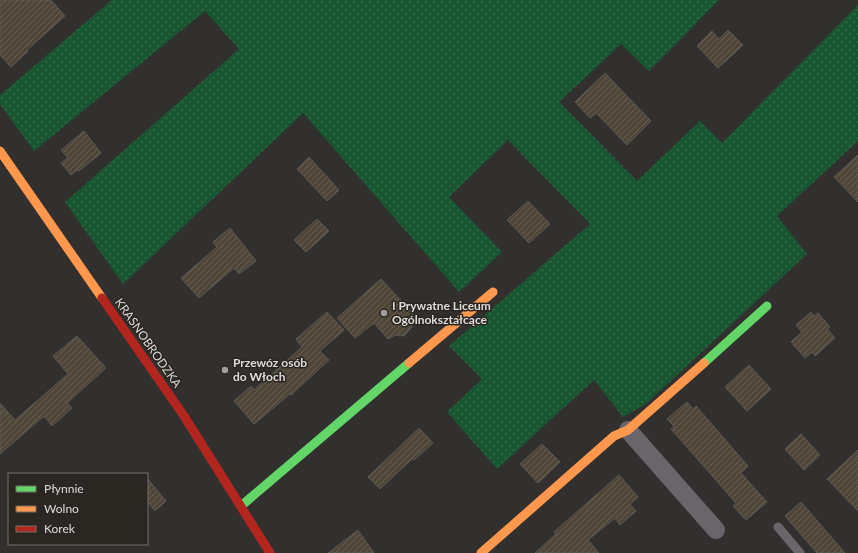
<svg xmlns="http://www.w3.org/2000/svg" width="858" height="553" viewBox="0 0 858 553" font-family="Lato,sans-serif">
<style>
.grass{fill:url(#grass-dots)}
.building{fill:url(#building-hatch);stroke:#5a5856}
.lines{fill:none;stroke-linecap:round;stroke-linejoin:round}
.lane{stroke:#69666b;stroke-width:9}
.street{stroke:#69666b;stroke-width:18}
.fast{stroke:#63d668;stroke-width:9}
.slow{stroke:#ff974d;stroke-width:9}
.jam{stroke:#b3261e;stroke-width:9}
.poi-dot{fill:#a2a09d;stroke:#2a2622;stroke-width:1.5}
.labels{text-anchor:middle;stroke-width:3;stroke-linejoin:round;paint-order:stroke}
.poi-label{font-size:12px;font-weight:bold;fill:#dfdcd9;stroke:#2a2622;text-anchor:start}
.street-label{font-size:12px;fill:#dfdcd9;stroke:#2a2622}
</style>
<defs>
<pattern id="grass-dots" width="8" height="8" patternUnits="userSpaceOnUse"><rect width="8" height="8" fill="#175630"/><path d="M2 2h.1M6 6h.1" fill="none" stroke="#386e4d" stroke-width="1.8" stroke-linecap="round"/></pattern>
<pattern id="building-hatch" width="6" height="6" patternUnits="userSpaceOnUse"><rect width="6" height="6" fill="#504638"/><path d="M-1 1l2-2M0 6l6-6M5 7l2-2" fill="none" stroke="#696054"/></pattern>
</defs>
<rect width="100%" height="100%" fill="#32302e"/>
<!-- grass -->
<path class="grass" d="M 112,0 L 719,0 L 649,71 L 621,44 L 559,102 L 637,181 L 700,121 L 722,143 L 858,5 L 858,141 L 777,216 L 807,254 L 646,404 L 623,417 L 594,380 L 497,469 L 447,412 L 482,379 L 449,346 L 590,224 L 508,140 L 449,197 L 502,252 L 459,292 L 303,113 L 123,284 L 65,202 L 239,49 L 205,11 L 34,151 L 0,104 L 0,95 Z"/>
<!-- building -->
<path class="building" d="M 0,0 L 51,0 L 65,16 L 27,50 L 28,51 L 11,67 L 0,55 Z
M 728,30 L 743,45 L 718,68 L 697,46 L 712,31 L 719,39 Z
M 605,73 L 651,121 L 627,145 L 596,113 L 590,118 L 575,102 Z
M 84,131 L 101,153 L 79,171 L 77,170 L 71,175 L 61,163 L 68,158 L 61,150 Z
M 858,155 L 858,202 L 834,177 Z
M 309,157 L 339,190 L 327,201 L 297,169 Z
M 528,201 L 550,224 L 529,243 L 507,220 Z
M 317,219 L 329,231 L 306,252 L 294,240 Z
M 230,228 L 256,261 L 239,274 L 234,268 L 199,298 L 181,278 L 217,247 L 213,242 Z
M 381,279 L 416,317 L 411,328 L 404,336 L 395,335 L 388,339 L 374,323 L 355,338 L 337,318 Z
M 327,312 L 344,330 L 320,351 L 329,360 L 291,395 L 290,394 L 254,424 L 234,401 L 251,386 L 254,390 L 302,347 L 296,339 Z
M 811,312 L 814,316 L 818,313 L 830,327 L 827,329 L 835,338 L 815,356 L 812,352 L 805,358 L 791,342 L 802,332 L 796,325 Z
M 77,336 L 106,368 L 67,403 L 72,408 L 52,426 L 44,416 L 0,454 L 0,403 L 15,420 L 68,374 L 53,356 Z
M 749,365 L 771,389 L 747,411 L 725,387 Z
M 687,402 L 693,409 L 696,406 L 748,466 L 741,473 L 767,502 L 746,520 L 733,506 L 736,503 L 671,429 L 674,426 L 667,419 Z
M 419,428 L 433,443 L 414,460 L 413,458 L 380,489 L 368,477 Z
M 801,434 L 820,455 L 804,470 L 785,449 Z
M 542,444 L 560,462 L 538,483 L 520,464 Z
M 858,450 L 858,511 L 827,479 Z
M 619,475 L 638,497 L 630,504 L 636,511 L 620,525 L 615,518 L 588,540 L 599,553 L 535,553 L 556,534 L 554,532 Z
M 147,478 L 166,501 L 155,511 L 147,501 Z
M 801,502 L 845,553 L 817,553 L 785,516 Z
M 358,530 L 374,553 L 328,553 Z"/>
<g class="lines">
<!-- lane -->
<path class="lane" d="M 778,527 L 800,553"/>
<!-- street -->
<path class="street" d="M 628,430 L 716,530"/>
<!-- fast -->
<path class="fast" d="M 704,363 L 767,306
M 241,506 L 409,363"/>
<!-- slow -->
<path class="slow" d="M 0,151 L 102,298
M 409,363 L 493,292
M 481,553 L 614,436 L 628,430 L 704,363"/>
<!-- jam -->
<path class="jam" d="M 102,298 L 184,416 L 270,553"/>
</g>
<!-- markers -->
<g class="poi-dot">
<circle cx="384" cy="313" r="4"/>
<circle cx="225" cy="370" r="4"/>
</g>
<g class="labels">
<!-- poi labels -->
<g class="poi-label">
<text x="392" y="310">I Prywatne Liceum<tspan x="392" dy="14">Ogólnokształcące</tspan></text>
<text x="233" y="367">Przewóz osób<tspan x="233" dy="14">do Włoch</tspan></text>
</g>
<!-- street labels -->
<g class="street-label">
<text transform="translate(148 343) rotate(55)" y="4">KRASNOBRODZKA</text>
</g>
</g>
<!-- legend -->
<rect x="8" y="473" width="140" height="72" fill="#2a2622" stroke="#726f6b"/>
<rect x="16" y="486" width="20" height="6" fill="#63d668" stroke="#726f6b"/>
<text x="44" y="493" font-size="12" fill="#dfdcd9">Płynnie</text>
<rect x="16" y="506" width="20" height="6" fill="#ff974d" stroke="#726f6b"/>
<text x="44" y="513" font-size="12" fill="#dfdcd9">Wolno</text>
<rect x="16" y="526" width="20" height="6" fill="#b3261e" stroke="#726f6b"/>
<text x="44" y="533" font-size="12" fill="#dfdcd9">Korek</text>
</svg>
